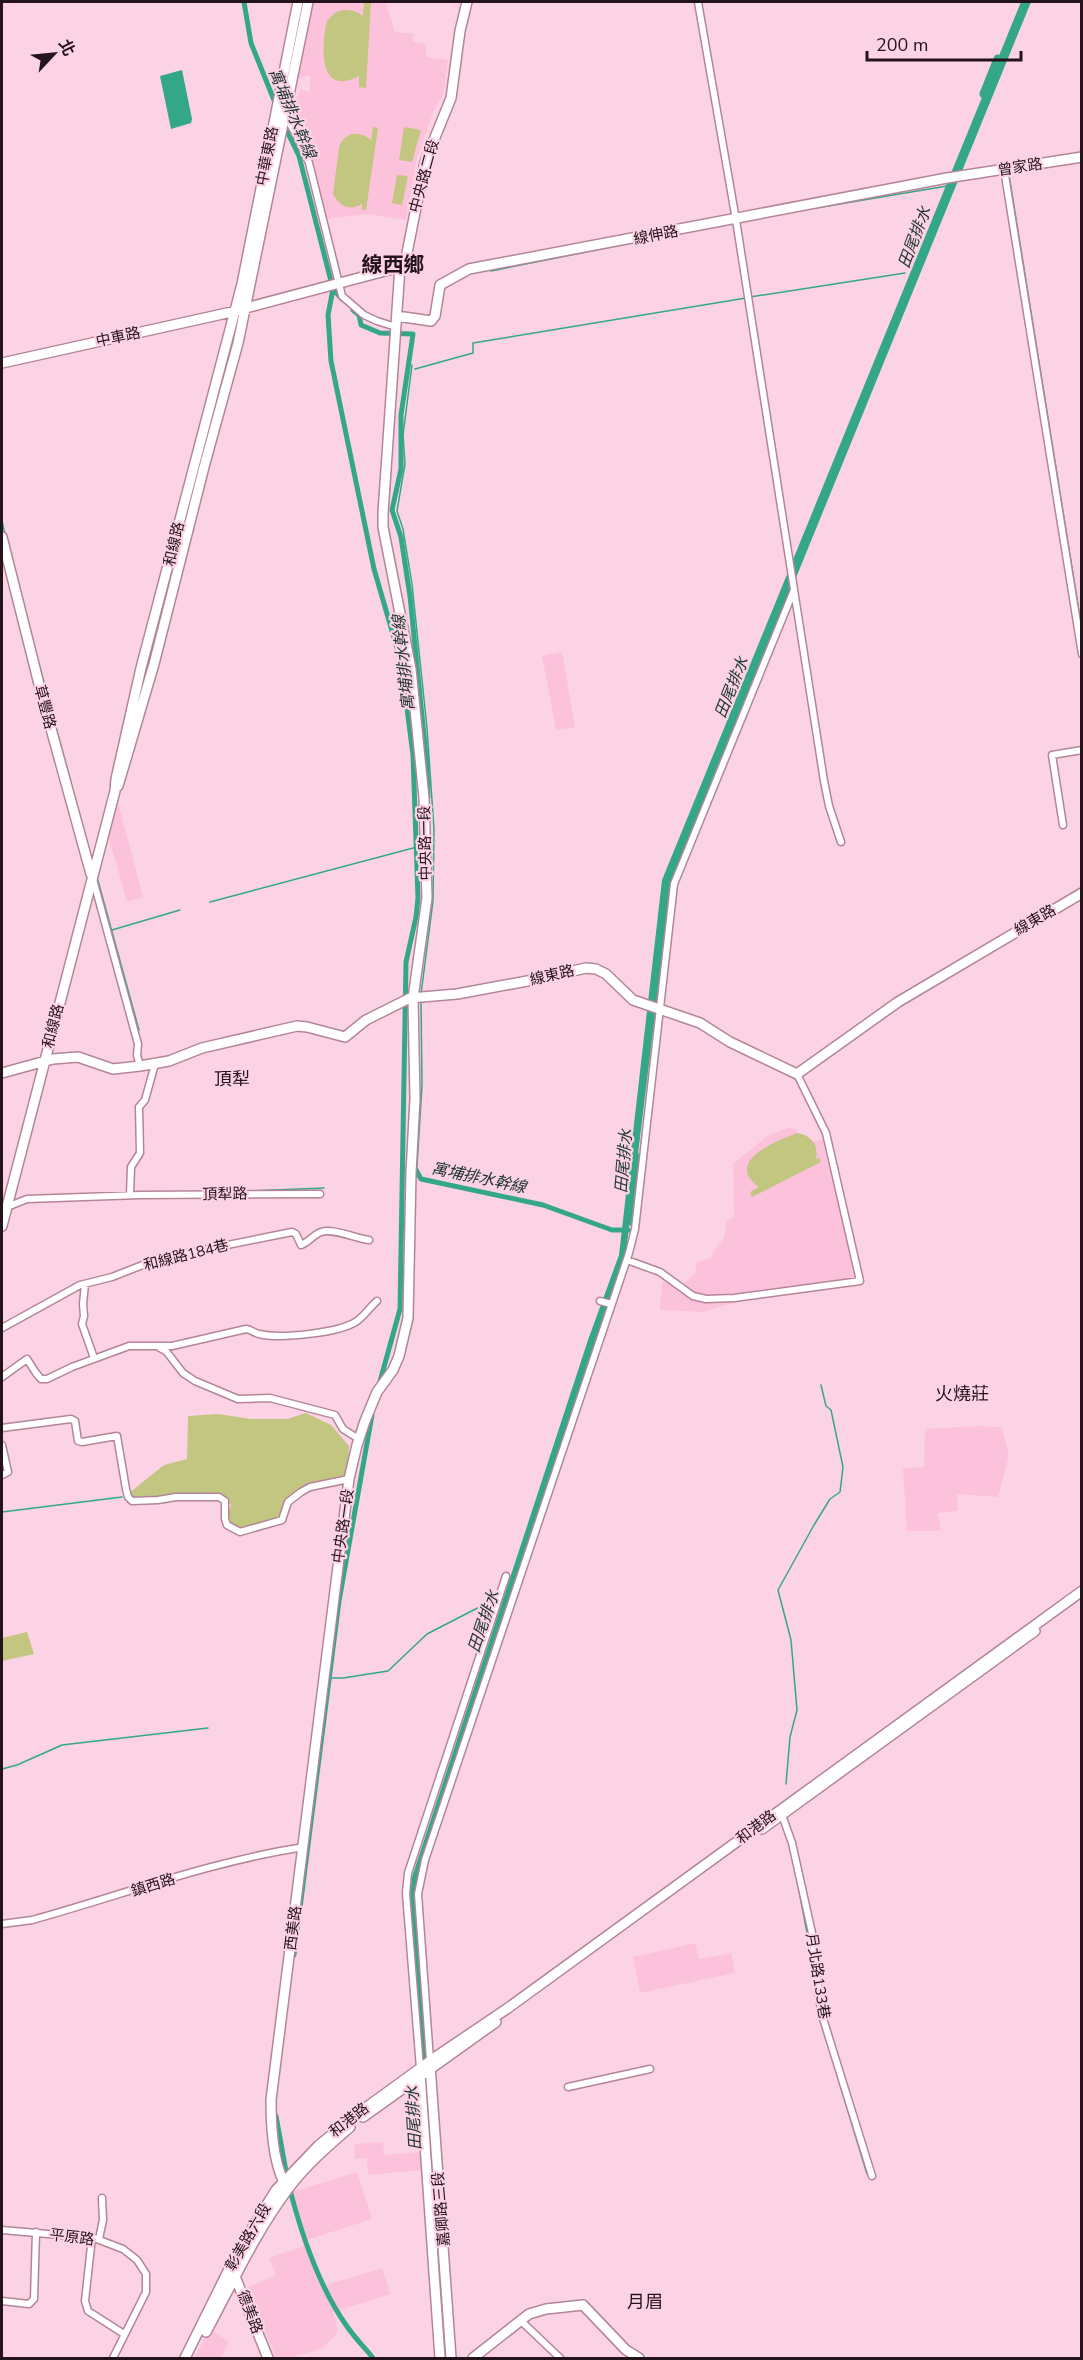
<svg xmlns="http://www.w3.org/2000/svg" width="1083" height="2360" viewBox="0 0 1083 2360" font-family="'Nunito Sans','Noto Sans TC',sans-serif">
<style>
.built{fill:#fdc2db}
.green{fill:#c2c681}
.water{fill:#34a788}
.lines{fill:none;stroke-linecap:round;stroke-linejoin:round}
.stream{stroke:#34a788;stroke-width:1.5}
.canal{stroke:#34a788;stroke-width:5}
.river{stroke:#34a788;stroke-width:9}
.street-casing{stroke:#b48599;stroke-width:9}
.secondary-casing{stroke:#b48599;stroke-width:12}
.street{stroke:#fff;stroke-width:6}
.secondary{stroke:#fff;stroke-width:9}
.labels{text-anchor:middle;stroke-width:4.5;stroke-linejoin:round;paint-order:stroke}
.street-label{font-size:15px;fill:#25131b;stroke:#fcd3e4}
.water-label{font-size:16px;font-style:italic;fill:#1d352e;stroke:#fcd3e4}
.quarter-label{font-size:18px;fill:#25131b;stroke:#fcd3e4}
.district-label{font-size:21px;font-weight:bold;fill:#25131b;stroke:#fcd3e4}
</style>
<rect width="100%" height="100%" fill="#fcd3e4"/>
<!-- built -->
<path class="built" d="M 312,2 L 386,2 L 395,32 L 414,34 L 413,42 L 426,44 L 426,57 L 448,60 L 444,93 L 433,113 L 416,162 L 406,220 L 367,214 L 326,219 L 312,159 L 294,116 L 300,89 L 310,92 L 310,75 L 295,80 Z
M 562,652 L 575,727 L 556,730 L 542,656 Z
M 118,802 L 143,897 L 127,902 L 109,839 Z
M 787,1128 L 796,1129 L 803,1144 L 823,1139 L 856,1279 L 790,1287 L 703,1312 L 660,1310 L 662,1282 L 684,1283 L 696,1272 L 696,1263 L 711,1258 L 714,1250 L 724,1238 L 727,1221 L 734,1216 L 733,1164 L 767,1136 Z
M 976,1426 L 1002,1427 L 1009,1456 L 998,1497 L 957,1494 L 958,1511 L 938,1513 L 941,1531 L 907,1531 L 903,1468 L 924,1467 L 925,1429 Z
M 695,1943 L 699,1959 L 731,1953 L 735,1973 L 640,1993 L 633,1957 Z
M 383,2142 L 384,2155 L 421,2152 L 422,2170 L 368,2175 L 367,2158 L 355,2159 L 354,2144 Z
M 357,2172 L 372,2219 L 307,2240 L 292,2192 Z
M 307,2245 L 323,2286 L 382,2268 L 391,2294 L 333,2312 L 338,2332 L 323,2348 L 288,2358 L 276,2358 L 247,2288 L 276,2275 L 269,2258 Z
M 210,2329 L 229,2342 L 221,2358 L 194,2358 Z"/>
<!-- green -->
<path class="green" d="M 364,2 L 371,2 L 366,88 L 359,87 L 359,76 C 318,98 321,45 327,21 C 337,8 349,6 363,16 Z
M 373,127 L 378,128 L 366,210 L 362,210 L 362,204 C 350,211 340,207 333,194 L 339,147 C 345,132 359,130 371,140 Z
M 404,127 L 421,130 L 412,162 L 399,160 Z
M 397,175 L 408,176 L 402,205 L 392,203 Z
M 797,1133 C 811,1135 819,1145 816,1159 L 819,1158 L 821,1162 L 752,1197 L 750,1192 L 759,1187 C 723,1161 777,1141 797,1133 Z
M 306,1413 L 331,1425 L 349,1446 L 347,1475 C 319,1481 285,1485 280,1519 L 243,1529 L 232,1527 L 228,1514 L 231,1505 L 225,1496 L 177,1495 L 134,1498 L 129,1493 L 164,1465 L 187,1459 L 188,1416 L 218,1414 L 251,1419 L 287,1419 Z
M 27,1632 L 34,1654 L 2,1661 L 2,1638 Z"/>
<!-- water -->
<path class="water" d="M 1021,2 L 1031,2 L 671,884 L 626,1252 L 422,1863 L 416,1888 L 427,2049 L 421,2053 L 410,1897 L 412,1877 L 588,1340 L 619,1255 L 662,880 Z
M 182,70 L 192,119 L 191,123 L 171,129 L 160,76 Z"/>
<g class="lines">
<!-- stream -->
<path class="stream" d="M 1009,175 L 1082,630
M 780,214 L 947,186
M 491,271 L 696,230
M 750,297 L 905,273
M 412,365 L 403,435 L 405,464 L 397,511 L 403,529 L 412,584 L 427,728 L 434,829 L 433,901 L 421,994
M 415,369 L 473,353 L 473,343 L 746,298
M 2,521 L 5,534
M 37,657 L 85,835
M 97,877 L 139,1030
M 210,902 L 417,847
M 112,930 L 180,910
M 417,1166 L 422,1085 L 421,1002
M 226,1192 L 324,1188
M 2,1512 L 122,1497
M 329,1678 L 343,1678 L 388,1671 L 427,1634 L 491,1601 L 494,1602
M 2,1769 L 17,1765 L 62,1745 L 208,1728
M 786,1784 L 790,1737 L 797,1710 L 791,1640 L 778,1590 L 814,1525 L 830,1499 L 840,1492 L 843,1467 L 831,1410 L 826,1406 L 821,1385
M 796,1875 L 812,1959
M 837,2075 L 867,2174"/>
<!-- canal -->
<path class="canal" d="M 244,2 L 251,43 L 276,105
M 284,125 L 299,156 L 333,289 L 342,299
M 333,289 L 328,315 L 331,361 L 374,569 L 401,662 L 413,755 L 418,898 L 416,917 L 406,962 L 400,1309 L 379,1385
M 353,310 L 359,315 L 361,325 L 380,333 L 413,334 L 401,415 L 401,469 L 392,510 L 401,537 L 410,596 L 427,766 L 428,798
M 414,1166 L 421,1179 L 543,1205 L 612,1230 L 628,1230
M 294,1955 L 339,1601 L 372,1415
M 276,2116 L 287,2177
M 289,2186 C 301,2233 318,2285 346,2325 C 354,2337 364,2347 373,2358"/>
<!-- river -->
<path class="river" d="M 984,94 L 998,59
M 630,1221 L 639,1158
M 423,2041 L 431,2165
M 433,2203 L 447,2356"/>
<!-- street casing -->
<g class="street-casing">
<path id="street" d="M 698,2 L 736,220 L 824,781 L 829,806 L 841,842
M 285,115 L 299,140 L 309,163 L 342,296 L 364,315 L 377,321 L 396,327
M 1004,169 L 1082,654
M 1063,825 L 1052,755 L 1082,750
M 93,879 L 138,1044 L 137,1055 L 140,1066
M 130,1195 L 131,1167 L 140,1153 L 139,1107 L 145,1100 L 155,1064
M 2,1209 L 27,1199 L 140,1195 L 320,1194
M 627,1260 L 660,1272 L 693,1296 L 706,1299 L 734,1298 L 860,1281 L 826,1133 L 797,1074
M 85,1284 L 83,1304 L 84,1316 L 82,1324 L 94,1358
M 600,1301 L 611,1304
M 2,1328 L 80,1285 L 112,1277 L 158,1259 L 292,1232 L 296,1234 L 301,1245 C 309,1242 313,1235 321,1232 C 333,1228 355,1238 369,1240
M 160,1348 L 166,1351 L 183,1373 L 195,1381 L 238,1399 L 270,1398 L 335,1415 L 343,1429 L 354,1436
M 2,1377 L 27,1359 L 36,1373 L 41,1379 L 47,1379 L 72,1367 L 129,1346 L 172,1346 L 246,1329 C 252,1330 254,1333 259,1334 C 280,1339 340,1333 357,1321 C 364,1316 370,1307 377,1301
M 2,1428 L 71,1419 L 75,1421 L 78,1441 L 82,1442 L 117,1436 L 126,1489 L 128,1497 L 132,1501 L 158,1500 L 176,1497 L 219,1497 L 225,1501 L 225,1519 L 227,1525 L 240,1532 L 282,1520 L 288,1502 L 301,1492 L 310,1487 L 349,1479
M 2,1445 L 8,1472 L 2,1475
M 781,1812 L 792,1843 L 812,1933 L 821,2012 L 872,2176
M 2,1924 L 32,1920 C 122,1895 212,1861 304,1847
M 430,2060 L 418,1894 L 425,1860 L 629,1253 L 635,1229 L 674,884 L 794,590
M 420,2068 L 406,1893 L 408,1873 L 506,1576
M 568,2087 L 650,2069
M 2,2230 L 94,2238 L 123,2249 L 137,2260 L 146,2274 L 146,2292 L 113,2358
M 92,2237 L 85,2301 L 88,2311 L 124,2334
M 99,2239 L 103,2220 L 102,2198
M 2,2301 L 29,2304 L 34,2299 L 36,2232
M 520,2320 L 560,2358"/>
</g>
<!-- secondary casing -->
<g class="secondary-casing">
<path id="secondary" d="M 397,316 L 431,321 L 435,316 L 440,285 L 469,269 L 947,178 L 1082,157
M 2,363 L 227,313 L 400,267
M 2,537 L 42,696 L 91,874
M 118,786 L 154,664 L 204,467 L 238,343 L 308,2
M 2,1073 L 53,1059 L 78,1057 L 113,1069 L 140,1066 L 169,1061 L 202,1048 L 297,1026 L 307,1027 L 345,1037 L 366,1020 L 410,998 L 457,994 L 538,979 L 586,968 L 596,969 L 606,974 L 633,1000 L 700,1023 L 730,1042 L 797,1074 L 898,1002 L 1082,893
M 2,1226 L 115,791 L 116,779 L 141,668 L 242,284 L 298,2
M 762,1829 L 1035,1631
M 430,2065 L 451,2358
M 420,2073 L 440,2358
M 363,2117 L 496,2022
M 288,2189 C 273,2168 271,2126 271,2100 L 349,1479 L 357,1445 L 365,1421 L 377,1392 L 393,1370 L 399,1356 L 408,1318 L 411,1173 L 415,1099 L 413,998 L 427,898 L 424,798 L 411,669 L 383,527 L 383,513 L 400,267 L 406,258 L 425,162 L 451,98 L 460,31 L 467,2
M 234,2274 L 268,2358
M 206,2332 C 232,2284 255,2233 288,2189 C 305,2166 328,2146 350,2127
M 185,2358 L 238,2251 L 276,2190 L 318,2146 L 353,2117 L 437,2056 L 508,2008 L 1082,1591
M 473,2358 L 529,2314 L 546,2309 L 583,2305 L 626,2350 L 639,2358"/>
</g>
<!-- street -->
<use href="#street" class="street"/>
<!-- secondary -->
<use href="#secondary" class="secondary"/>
</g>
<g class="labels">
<!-- street labels -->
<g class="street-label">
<text transform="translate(267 156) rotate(-79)" y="5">中華東路</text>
<text transform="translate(1020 167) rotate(-9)" y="5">曾家路</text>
<text transform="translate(424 176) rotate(-75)" y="5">中央路二段</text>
<text transform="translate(656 235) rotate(-11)" y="5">線伸路</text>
<text transform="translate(118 337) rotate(-12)" y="5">中車路</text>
<text transform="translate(174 544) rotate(-77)" y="5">和線路</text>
<text transform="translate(45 707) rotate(75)" y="5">草豐路</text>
<text transform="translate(425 843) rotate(-91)" y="5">中央路一段</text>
<text transform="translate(1035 920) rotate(-30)" y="5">線東路</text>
<text transform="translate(552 975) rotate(-13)" y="5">線東路</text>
<text transform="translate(53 1026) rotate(-76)" y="5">和線路</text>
<text transform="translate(225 1194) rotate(-1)" y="5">頂犁路</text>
<text transform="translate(186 1255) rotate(-14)" y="5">和線路184巷</text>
<text transform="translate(343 1526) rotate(-82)" y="5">中央路一段</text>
<text transform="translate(756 1827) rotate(-37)" y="5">和港路</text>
<text transform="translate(153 1885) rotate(-17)" y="5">鎮西路</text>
<text transform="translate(293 1928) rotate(-83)" y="5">西美路</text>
<text transform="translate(818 1976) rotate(81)" y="5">月北路133巷</text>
<text transform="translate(349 2120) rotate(-38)" y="5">和港路</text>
<text transform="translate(441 2209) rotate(-95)" y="5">嘉卿路三段</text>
<text transform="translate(72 2237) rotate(7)" y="5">平原路</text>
<text transform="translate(248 2237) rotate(-60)" y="5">彰美路六段</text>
<text transform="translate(250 2312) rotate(69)" y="5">德美路</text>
</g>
<!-- water labels -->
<g class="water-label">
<text transform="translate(293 113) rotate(67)" y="6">寓埔排水幹線</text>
<text transform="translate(914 237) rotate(-69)" y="6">田尾排水</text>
<text transform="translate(403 663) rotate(-96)" y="6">寓埔排水幹線</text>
<text transform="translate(731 687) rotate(-68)" y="6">田尾排水</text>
<text transform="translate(623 1161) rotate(-85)" y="6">田尾排水</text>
<text transform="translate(479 1177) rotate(12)" y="6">寓埔排水幹線</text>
<text transform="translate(483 1621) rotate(-71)" y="6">田尾排水</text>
<text transform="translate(413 2118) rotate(-93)" y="6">田尾排水</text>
</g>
<!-- quarter labels -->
<g class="quarter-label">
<text x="232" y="1085">頂犁</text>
<text x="962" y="1400">火燒莊</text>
<text x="645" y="2308">月眉</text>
</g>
<!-- district labels -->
<g class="district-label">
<text x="393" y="272">線西鄉</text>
</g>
</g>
<!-- border -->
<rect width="1083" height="2360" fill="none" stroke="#25131b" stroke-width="6"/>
<!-- north arrow -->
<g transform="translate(54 54) rotate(64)" stroke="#fcd3e4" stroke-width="4.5" paint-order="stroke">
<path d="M0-4.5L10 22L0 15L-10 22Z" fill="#25131b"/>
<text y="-9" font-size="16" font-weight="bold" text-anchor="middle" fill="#25131b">北</text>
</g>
<!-- scale -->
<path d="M867 51v9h154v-9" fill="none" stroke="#25131b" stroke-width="3"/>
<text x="876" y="51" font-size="18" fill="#25131b" stroke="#fcd3e4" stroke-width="4.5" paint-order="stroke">200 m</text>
</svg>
